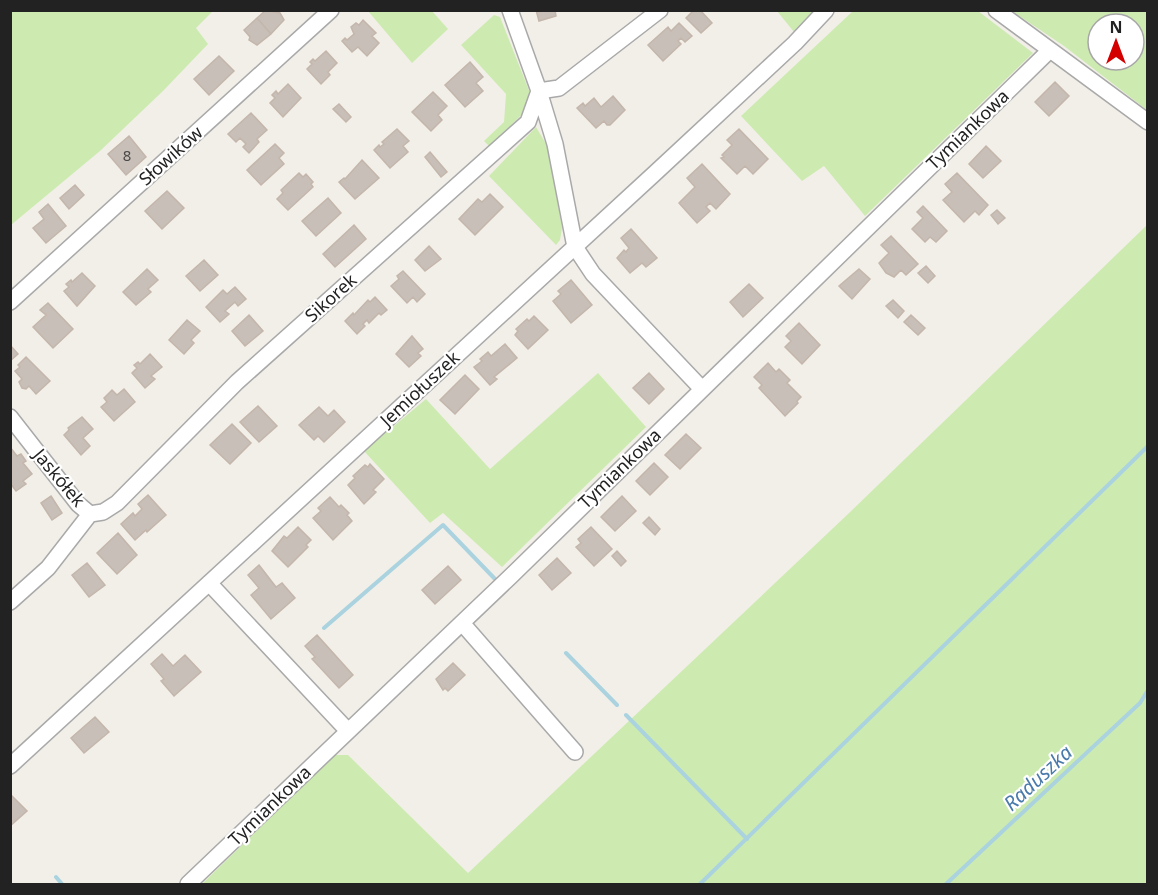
<svg xmlns="http://www.w3.org/2000/svg" width="1158" height="895" viewBox="0 0 1158 895" font-family="'Noto Sans',sans-serif">
<style>
.grass{fill:#cdebb0;fill-rule:evenodd}
.lines{fill:none;stroke-linecap:round;stroke-linejoin:round}
.stream{stroke:#aad3df;stroke-width:4}
.building{fill:#c7bfb8;stroke:#c4b6ab;stroke-width:1.5}
.minor-casing{stroke:#a9a9a9;stroke-width:18}
.minor{stroke:#fff;stroke-width:15}
.labels{text-anchor:middle;stroke-width:4.5;stroke-linejoin:round;paint-order:stroke}
.number-label{font-size:15px;fill:#4b4948}
.street-label{font-size:18px;fill:#222;stroke:#fff}
.water-label{font-size:20px;font-style:italic;fill:#4a7aab;stroke:#fff}
</style>
<rect width="100%" height="100%" fill="#f2efe9"/>
<!-- grass -->
<path class="grass" d="M 11,10 L 213,11 L 196,28 L 208,44 L 163,91 L 100,151 L 11,225 Z
M 368,11 L 432,11 L 448,29 L 412,63 Z
M 777,11 L 814,11 L 794,32 Z
M 853,11 L 978,11 L 1033,53 L 865,216 L 824,166 L 802,181 L 741,116 Z
M 1012,11 L 1147,11 L 1147,110 L 1064,46 ZM 1098,24 L 1134,24 L 1134,60 L 1098,60 Z
M 494,15 L 500,17 L 530,93 L 525,111 L 490,147 L 484,141 L 504,122 L 506,94 L 461,45 Z
M 536,127 L 548,147 L 562,228 L 560,240 L 556,245 L 489,176 Z
M 1147,225 L 1147,884 L 202,884 L 335,755 L 348,755 L 468,873 L 847,515 Z
M 598,373 L 646,427 L 502,567 L 443,513 L 430,523 L 364,451 L 426,399 L 490,469 Z"/>
<g class="lines">
<!-- stream -->
<path class="stream" d="M 324,628 L 443,525 L 495,579
M 566,653 L 617,705
M 626,715 L 747,839
M 56,877 L 62,884
M 700,884 L 1148,446
M 946,884 L 1140,703 L 1148,690"/>
</g>
<!-- building -->
<path class="building" d="M 266,10 L 280,13 L 284,20 L 271,34 L 257,18 Z
M 536,10 L 555,10 L 556,16 L 539,21 Z
M 694,10 L 700,10 L 712,23 L 701,33 L 686,18 Z
M 257,18 L 271,34 L 257,45 L 249,40 L 250,37 L 244,30 Z
M 363,20 L 376,33 L 372,36 L 379,43 L 367,56 L 358,47 L 352,52 L 342,41 L 345,38 L 347,40 L 354,34 L 351,27 L 356,23 L 359,25 Z
M 679,23 L 692,36 L 685,42 L 681,38 L 678,41 L 681,44 L 663,61 L 648,45 L 668,27 L 671,31 Z
M 326,51 L 337,63 L 328,72 L 330,75 L 321,84 L 307,69 L 312,64 L 310,62 L 313,59 L 315,61 Z
M 219,56 L 234,71 L 209,95 L 194,79 Z
M 470,62 L 483,77 L 476,83 L 483,91 L 465,107 L 445,85 Z
M 1055,82 L 1069,96 L 1049,116 L 1035,102 Z
M 288,84 L 301,98 L 283,117 L 270,103 L 275,98 L 272,95 L 276,91 L 278,94 Z
M 433,92 L 447,106 L 438,115 L 442,120 L 431,131 L 412,112 Z
M 613,96 L 625,110 L 610,125 L 607,125 L 604,121 L 596,128 L 577,108 L 583,103 L 585,106 L 594,98 L 601,107 Z
M 339,104 L 351,117 L 346,122 L 333,109 Z
M 251,113 L 267,130 L 257,139 L 259,142 L 249,153 L 243,147 L 246,144 L 240,138 L 236,142 L 228,134 Z
M 397,129 L 409,141 L 403,146 L 408,152 L 390,168 L 374,150 L 379,145 L 380,147 L 384,144 L 382,142 Z
M 739,129 L 768,159 L 753,174 L 745,166 L 737,174 L 721,158 L 724,157 L 722,155 L 732,145 L 727,140 Z
M 129,136 L 146,157 L 126,175 L 108,154 Z
M 275,144 L 284,153 L 279,158 L 284,164 L 261,185 L 247,170 Z
M 986,146 L 1001,161 L 983,178 L 969,164 Z
M 430,152 L 447,172 L 441,177 L 425,157 Z
M 362,160 L 379,178 L 355,199 L 339,182 L 344,178 L 345,179 Z
M 702,164 L 730,194 L 716,209 L 710,203 L 706,207 L 710,211 L 697,223 L 679,203 L 695,187 L 687,178 Z
M 299,173 L 303,177 L 306,174 L 313,182 L 311,184 L 313,187 L 288,210 L 277,199 L 283,193 L 281,190 Z
M 957,173 L 988,205 L 979,215 L 975,211 L 964,222 L 943,200 L 952,192 L 945,184 Z
M 75,185 L 84,195 L 69,209 L 60,198 Z
M 167,191 L 184,208 L 162,229 L 145,211 Z
M 490,194 L 503,207 L 475,235 L 459,219 L 478,199 L 482,202 Z
M 328,198 L 341,213 L 316,236 L 302,221 Z
M 48,204 L 66,226 L 46,243 L 33,228 L 44,219 L 39,212 Z
M 923,206 L 947,231 L 936,242 L 930,237 L 925,242 L 912,229 L 923,218 L 917,212 Z
M 997,210 L 1005,218 L 998,224 L 991,215 Z
M 354,225 L 366,239 L 335,267 L 323,254 Z
M 631,229 L 657,258 L 646,267 L 642,263 L 630,273 L 617,258 L 624,250 L 626,252 L 629,248 L 621,238 Z
M 891,236 L 918,264 L 906,275 L 901,270 L 894,277 L 886,273 L 879,263 L 889,253 L 881,245 Z
M 429,246 L 441,259 L 425,271 L 415,260 Z
M 204,260 L 218,275 L 200,291 L 186,276 Z
M 926,266 L 935,276 L 928,283 L 918,273 Z
M 147,269 L 158,280 L 148,289 L 151,292 L 136,305 L 123,292 Z
M 859,269 L 870,279 L 852,299 L 839,286 Z
M 403,271 L 425,294 L 417,302 L 413,297 L 407,303 L 391,286 L 399,279 L 397,276 Z
M 82,273 L 95,286 L 77,306 L 64,291 L 69,287 L 66,284 L 71,280 L 72,282 Z
M 571,280 L 592,305 L 571,323 L 553,301 L 561,294 L 558,291 Z
M 749,284 L 763,298 L 743,317 L 730,302 Z
M 235,287 L 246,299 L 238,306 L 235,302 L 225,311 L 229,314 L 220,322 L 206,307 L 223,290 L 227,294 Z
M 375,297 L 387,310 L 381,315 L 379,313 L 369,323 L 367,320 L 363,324 L 365,326 L 357,334 L 345,321 L 353,313 L 354,315 L 368,300 L 370,302 Z
M 893,300 L 904,311 L 898,318 L 886,306 Z
M 48,303 L 73,329 L 53,348 L 33,327 L 46,315 L 40,310 Z
M 249,315 L 263,331 L 245,346 L 232,331 Z
M 911,315 L 925,328 L 918,335 L 904,322 Z
M 534,316 L 548,330 L 528,349 L 515,335 L 518,331 L 516,329 L 527,319 L 529,321 Z
M 187,320 L 200,331 L 191,340 L 194,343 L 184,354 L 169,340 Z
M 799,323 L 820,345 L 802,364 L 785,347 L 791,341 L 786,336 Z
M 412,336 L 423,349 L 418,353 L 421,356 L 409,367 L 396,354 Z
M 505,344 L 517,358 L 494,377 L 497,379 L 490,385 L 474,367 L 482,361 L 480,359 L 488,352 L 491,356 Z
M 10,345 L 18,354 L 10,361 Z
M 150,354 L 162,367 L 151,376 L 155,379 L 145,388 L 132,373 L 137,368 L 134,365 L 138,362 L 140,364 Z
M 26,357 L 50,381 L 36,394 L 29,386 L 26,389 L 22,388 L 19,382 L 22,379 L 15,371 L 20,367 L 18,365 Z
M 768,363 L 776,372 L 779,369 L 790,380 L 787,383 L 801,397 L 797,401 L 798,403 L 785,416 L 759,388 L 762,385 L 754,377 Z
M 649,373 L 664,389 L 649,404 L 633,388 Z
M 465,375 L 479,389 L 455,414 L 440,400 Z
M 124,389 L 135,402 L 114,421 L 101,407 L 107,402 L 104,398 L 112,390 L 117,395 Z
M 258,406 L 277,426 L 259,442 L 240,422 Z
M 319,407 L 328,416 L 334,410 L 345,422 L 324,442 L 318,436 L 314,440 L 299,425 Z
M 82,417 L 93,429 L 83,438 L 90,446 L 81,455 L 64,435 L 69,430 L 68,428 Z
M 232,424 L 251,443 L 230,464 L 210,445 Z
M 686,434 L 701,448 L 680,469 L 665,455 Z
M 10,447 L 17,456 L 21,454 L 26,461 L 23,463 L 32,474 L 23,481 L 26,484 L 16,491 L 10,483 Z
M 654,463 L 668,477 L 650,495 L 636,481 Z
M 370,464 L 384,479 L 373,490 L 376,492 L 364,504 L 348,485 L 355,478 L 353,476 L 365,465 L 368,467 Z
M 148,495 L 166,515 L 147,532 L 146,530 L 135,540 L 121,524 L 133,513 L 135,516 L 142,509 L 138,504 Z
M 51,496 L 62,513 L 52,520 L 41,503 Z
M 622,496 L 636,511 L 615,531 L 601,517 Z
M 330,497 L 339,507 L 341,505 L 349,513 L 347,515 L 352,521 L 333,540 L 313,518 L 321,511 L 318,508 Z
M 649,517 L 660,529 L 655,535 L 643,523 Z
M 298,527 L 311,540 L 306,545 L 308,547 L 288,567 L 272,551 L 284,536 L 287,538 Z
M 591,527 L 612,549 L 594,566 L 576,547 L 581,543 L 578,539 Z
M 118,533 L 137,555 L 117,574 L 97,553 Z
M 617,551 L 626,561 L 621,566 L 612,556 Z
M 557,558 L 571,573 L 552,590 L 539,575 Z
M 87,563 L 105,585 L 89,597 L 72,575 Z
M 259,565 L 276,587 L 282,583 L 295,598 L 271,619 L 251,595 L 259,588 L 248,575 Z
M 448,566 L 461,580 L 435,604 L 422,590 Z
M 317,635 L 353,675 L 339,688 L 312,659 L 315,657 L 305,646 Z
M 162,654 L 173,666 L 185,655 L 201,672 L 174,696 L 161,681 L 164,679 L 151,664 Z
M 453,663 L 465,675 L 448,691 L 445,688 L 443,690 L 436,679 Z
M 95,717 L 109,732 L 84,753 L 71,738 Z
M 10,794 L 27,811 L 10,826 Z"/>
<g class="lines">
<!-- minor casing -->
<g class="minor-casing">
<path id="minor" d="M 510,10 L 539,91 L 559,88 L 660,10
M 996,10 L 1148,122
M 539,91 L 555,144 L 575,247 L 593,274 L 702,389
M 10,302 L 331,10
M 10,417 L 78,504 L 90,514 L 103,512 L 117,503 L 237,382 L 528,122 L 539,91
M 209,583 L 348,731
M 10,602 L 48,568 L 90,514
M 462,623 L 575,752
M 10,766 L 654,174 L 795,43 L 826,10
M 188,884 L 510,577 L 1049,51"/>
</g>
<!-- minor -->
<use href="#minor" class="minor"/>
</g>
<g class="labels">
<!-- number labels -->
<g class="number-label">
<text x="127" y="161">8</text>
</g>
<!-- street labels -->
<g class="street-label">
<text transform="translate(968 130) rotate(-44)" y="6">Tymiankowa</text>
<text transform="translate(171 156) rotate(-42)" y="6">Słowików</text>
<text transform="translate(331 298) rotate(-42)" y="6">Sikorek</text>
<text transform="translate(420 389) rotate(-43)" y="6">Jemiołuszek</text>
<text transform="translate(620 469) rotate(-44)" y="6">Tymiankowa</text>
<text transform="translate(59 478) rotate(50)" y="6">Jaskółek</text>
<text transform="translate(270 806) rotate(-44)" y="6">Tymiankowa</text>
</g>
<!-- water labels -->
<g class="water-label">
<text transform="translate(1038 778) rotate(-43)" y="7">Raduszka</text>
</g>
</g>
<!-- border -->
<rect width="1158" height="895" fill="none" stroke="#222222" stroke-width="24"/>
<!-- north arrow -->
<g transform="translate(1116 42)"><circle r="28" fill="#ffffff" stroke="#a7a7a7" stroke-width="1.5"/>
<path d="M0-4.5L10 22L0 15L-10 22Z" fill="#d40000"/>
<text y="-9" font-size="16" font-weight="bold" text-anchor="middle" fill="#222222">N</text>
</g>
</svg>
